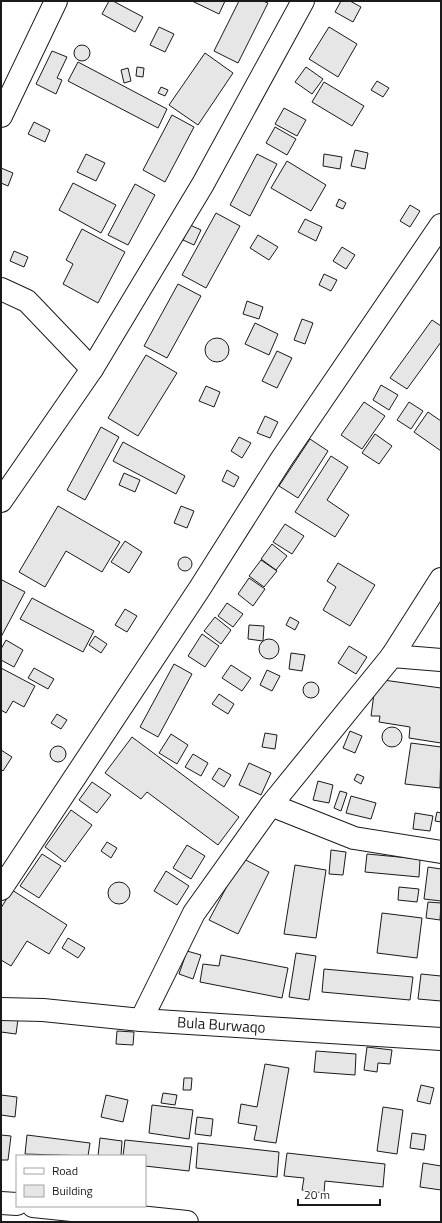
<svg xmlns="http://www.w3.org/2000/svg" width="442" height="1223" viewBox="0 0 442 1223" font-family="'Titillium Web',sans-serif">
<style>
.building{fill:#e6e6e6;stroke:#1a1a1a}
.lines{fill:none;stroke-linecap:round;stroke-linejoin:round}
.street-casing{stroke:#1a1a1a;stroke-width:24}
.secondary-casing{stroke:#1a1a1a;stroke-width:24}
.street{stroke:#fff;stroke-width:22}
.secondary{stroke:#fff;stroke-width:22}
.labels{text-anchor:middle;stroke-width:3;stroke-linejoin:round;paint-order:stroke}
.street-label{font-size:15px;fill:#1a1a1a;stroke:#fff}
</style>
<rect width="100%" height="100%" fill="#fff"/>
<!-- building -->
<path class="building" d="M 109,1 L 113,1 L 143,17 L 135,32 L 102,14 Z
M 192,1 L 225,1 L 219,14 Z
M 239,1 L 263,1 L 268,3 L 238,63 L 214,51 Z
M 341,1 L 350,1 L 361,7 L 353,22 L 335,12 Z
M 159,27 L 174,34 L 165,52 L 150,45 Z
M 329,27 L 357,44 L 338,77 L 309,59 Z
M74 53a8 8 0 1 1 16 0a8 8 0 1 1-16 0Z
M 52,51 L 67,57 L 57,78 L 62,80 L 56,94 L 36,84 Z
M 205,53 L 233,73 L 198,125 L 169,105 Z
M 78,62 L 167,109 L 158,128 L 68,81 Z
M 137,67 L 144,68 L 143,77 L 136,76 Z
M 306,67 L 323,79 L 312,94 L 295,82 Z
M 128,68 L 131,81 L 124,83 L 121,70 Z
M 377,81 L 389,88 L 383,97 L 371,90 Z
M 324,82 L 364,106 L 352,126 L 312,102 Z
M 161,87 L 168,90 L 165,96 L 158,93 Z
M 284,108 L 306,120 L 297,136 L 275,124 Z
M 172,115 L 194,127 L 165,182 L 143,170 Z
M 34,122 L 50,130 L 45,142 L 28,134 Z
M 275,127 L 296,139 L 287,155 L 266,143 Z
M 355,150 L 368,153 L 365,169 L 351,166 Z
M 86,154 L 105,163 L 96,181 L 77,172 Z
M 257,154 L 277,164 L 250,216 L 230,205 Z
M 324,154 L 342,157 L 340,169 L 323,166 Z
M 287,161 L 326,185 L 311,211 L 271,188 Z
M 1,168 L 13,173 L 8,186 L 1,183 Z
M 73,183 L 116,205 L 101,233 L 59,210 Z
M 135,184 L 155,195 L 128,245 L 108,235 Z
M 339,199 L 346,203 L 343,209 L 336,206 Z
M 410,205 L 420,211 L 410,227 L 400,221 Z
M 216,213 L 240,226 L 206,288 L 182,275 Z
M 305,219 L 322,227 L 316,241 L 298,232 Z
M 190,225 L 201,230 L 194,245 L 183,240 Z
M 82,229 L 125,252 L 98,303 L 63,284 L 73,264 L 66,260 Z
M 258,235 L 278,247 L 269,260 L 250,248 Z
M 342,247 L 355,255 L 346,269 L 333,261 Z
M 14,251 L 28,257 L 24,267 L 10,261 Z
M 324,274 L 337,280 L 331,291 L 319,285 Z
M 178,284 L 201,296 L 167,358 L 144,346 Z
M 247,301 L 263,307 L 259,319 L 243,314 Z
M 302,319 L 313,323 L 305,344 L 294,340 Z
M 432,320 L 441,326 L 441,342 L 407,389 L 390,378 Z
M 255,323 L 278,334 L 269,355 L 245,344 Z
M205 350a12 12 0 1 1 24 0a12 12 0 1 1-24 0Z
M 277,351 L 292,358 L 277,388 L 262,381 Z
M 146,355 L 177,373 L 138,436 L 108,418 Z
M 381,385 L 398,395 L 389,410 L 373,400 Z
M 206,386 L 220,392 L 214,407 L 199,401 Z
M 364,402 L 385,416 L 362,449 L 341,435 Z
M 409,402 L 423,411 L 411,429 L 397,420 Z
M 428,412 L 441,421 L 441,451 L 414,432 Z
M 265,416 L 278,422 L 270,438 L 257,433 Z
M 101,427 L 119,437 L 85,500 L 67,490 Z
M 375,434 L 392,446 L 379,464 L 362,453 Z
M 239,437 L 251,443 L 242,458 L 231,451 Z
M 310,439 L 328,451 L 298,498 L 279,486 Z
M 123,442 L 185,476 L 176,494 L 113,461 Z
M 331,456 L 348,467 L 327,500 L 349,515 L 335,537 L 295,512 Z
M 227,470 L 239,477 L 234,487 L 222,481 Z
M 124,473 L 140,480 L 135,492 L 119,485 Z
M 58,506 L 120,542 L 102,572 L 66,551 L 45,587 L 19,572 Z
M 181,506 L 194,511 L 187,528 L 174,523 Z
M 285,524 L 304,536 L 292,554 L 273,542 Z
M 125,541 L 142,552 L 129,573 L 111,562 Z
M 272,544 L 287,556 L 276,570 L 261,559 Z
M178 564a7 7 0 1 1 14 0a7 7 0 1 1-14 0Z
M 261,560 L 277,571 L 264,587 L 249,576 Z
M 338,563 L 375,585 L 350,626 L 323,610 L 336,587 L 327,581 Z
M 249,578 L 265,589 L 253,606 L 238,594 Z
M 2,580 L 25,592 L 1,637 L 1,582 Z
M 32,598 L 94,631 L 83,652 L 20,619 Z
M 227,603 L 243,614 L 233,627 L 218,616 Z
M 125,609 L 137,616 L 127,632 L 115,625 Z
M 215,617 L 231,630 L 221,644 L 204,631 Z
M 290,617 L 299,622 L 295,630 L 286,625 Z
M 249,625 L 264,626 L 263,641 L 248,639 Z
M 202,634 L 219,646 L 205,667 L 188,656 Z
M 95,636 L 107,644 L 101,653 L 89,645 Z
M259 649a10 10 0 1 1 20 0a10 10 0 1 1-20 0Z
M 6,640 L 23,650 L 14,667 L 1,660 L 1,649 Z
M 349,646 L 367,657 L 356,674 L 338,663 Z
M 291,653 L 305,655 L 302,671 L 289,669 Z
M 174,664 L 192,674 L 158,737 L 140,727 Z
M 231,665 L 251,678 L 242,691 L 222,678 Z
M 1,668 L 35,686 L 24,707 L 13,701 L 6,713 L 1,710 Z
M 34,668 L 54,679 L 48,689 L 28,678 Z
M 267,670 L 280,676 L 272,691 L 260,685 Z
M 376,679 L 441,688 L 441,743 L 409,738 L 410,727 L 379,722 L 380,716 L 371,716 Z
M303 690a8 8 0 1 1 16 0a8 8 0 1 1-16 0Z
M 219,694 L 234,704 L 228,714 L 212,704 Z
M 57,714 L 67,720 L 61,729 L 51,723 Z
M382 737a10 10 0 1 1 20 0a10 10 0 1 1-20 0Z
M 350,731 L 362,736 L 355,753 L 343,748 Z
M 265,733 L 277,735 L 275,749 L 262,747 Z
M 171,734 L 188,745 L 177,764 L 159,753 Z
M 132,737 L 239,817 L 218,845 L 147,792 L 141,799 L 105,773 Z
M 411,743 L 441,747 L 440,788 L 405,784 Z
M50 754a8 8 0 1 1 16 0a8 8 0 1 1-16 0Z
M 1,750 L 12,757 L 3,771 L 1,769 Z
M 193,754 L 208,763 L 201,776 L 185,767 Z
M 249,763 L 271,773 L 261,795 L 239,785 Z
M 219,768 L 231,775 L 224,787 L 212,779 Z
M 357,774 L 364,777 L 361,784 L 354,780 Z
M 318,781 L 333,785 L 329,803 L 313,800 Z
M 92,782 L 111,795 L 97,813 L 79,800 Z
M 340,791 L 347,793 L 341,811 L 334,808 Z
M 351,796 L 376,803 L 371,819 L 346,813 Z
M 71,810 L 92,825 L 65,862 L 45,847 Z
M 437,812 L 441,813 L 441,822 L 435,821 Z
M 415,813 L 433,816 L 430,831 L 413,829 Z
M 107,842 L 117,848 L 111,858 L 101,851 Z
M 187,845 L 205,856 L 191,879 L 173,868 Z
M 331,850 L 346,852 L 343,875 L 329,874 Z
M 42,854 L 61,866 L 39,898 L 20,886 Z
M 367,854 L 420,859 L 419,877 L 365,872 Z
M 242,858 L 269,872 L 238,934 L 209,920 Z
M 295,865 L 326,870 L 316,938 L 284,934 Z
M 428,867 L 441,869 L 441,901 L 424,899 Z
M 166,871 L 189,886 L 177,905 L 154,891 Z
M108 893a11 11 0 1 1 22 0a11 11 0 1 1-22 0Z
M 399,887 L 419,889 L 417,902 L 398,900 Z
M 12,890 L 67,925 L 49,954 L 27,941 L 11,966 L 1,960 L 1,908 Z
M 428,902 L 441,903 L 440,920 L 426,918 Z
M 382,913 L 422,918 L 417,958 L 377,953 Z
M 68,938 L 85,948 L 78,958 L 62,948 Z
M 187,951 L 201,955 L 193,979 L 179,974 Z
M 296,953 L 316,956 L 309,1000 L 289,997 Z
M 221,955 L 288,968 L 282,998 L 200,982 L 203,964 L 219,966 Z
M 324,969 L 413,977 L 410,1000 L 322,992 Z
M 421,974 L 441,976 L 441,1001 L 418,999 Z
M 19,1012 L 16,1034 L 1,1032 L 1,1019 Z
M 117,1031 L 134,1032 L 133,1045 L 116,1044 Z
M 367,1047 L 392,1050 L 390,1064 L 378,1063 L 377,1072 L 364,1070 Z
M 316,1051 L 356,1054 L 355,1075 L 314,1072 Z
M 265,1064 L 289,1068 L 276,1143 L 254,1140 L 257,1126 L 238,1123 L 241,1104 L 257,1107 Z
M 184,1078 L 192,1078 L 191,1090 L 183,1090 Z
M 421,1085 L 434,1088 L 430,1104 L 417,1101 Z
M 163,1093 L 177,1095 L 175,1105 L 161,1103 Z
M 1,1095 L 17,1097 L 15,1117 L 1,1115 Z
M 106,1095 L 128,1100 L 123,1122 L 101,1117 Z
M 152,1105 L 193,1110 L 189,1139 L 149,1133 Z
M 383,1107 L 403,1110 L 397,1154 L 377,1151 Z
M 197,1117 L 213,1119 L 211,1136 L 195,1134 Z
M 412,1133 L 426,1135 L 424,1150 L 410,1148 Z
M 1,1135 L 11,1136 L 8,1160 L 1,1160 Z
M 27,1135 L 90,1143 L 88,1156 L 25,1154 Z
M 100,1138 L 122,1141 L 121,1156 L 98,1156 Z
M 125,1140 L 192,1147 L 189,1171 L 145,1166 L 145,1156 L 123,1156 Z
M 198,1143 L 279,1152 L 277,1177 L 196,1168 Z
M 287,1153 L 385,1164 L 383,1187 L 325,1181 L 324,1193 L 302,1190 L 304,1178 L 284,1176 Z
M 423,1163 L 441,1166 L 441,1190 L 420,1187 Z"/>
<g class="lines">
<!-- street casing -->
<g class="street-casing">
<g id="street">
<path d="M 1,116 L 56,1"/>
<path d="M 1,289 L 27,301 L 92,369"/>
<path d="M 1,501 L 92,369 L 203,184 L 303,1"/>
<path d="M 392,656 L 441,660"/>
<path d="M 271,805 L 354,838 L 441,852"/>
<path d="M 1,889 L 200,588 L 281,460 L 441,225"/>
<path id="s1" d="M 1,1009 L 43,1010 L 141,1020 L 441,1039"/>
<path d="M 141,1020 L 194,913 L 271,805 L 392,656 L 441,579"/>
</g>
</g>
<!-- secondary casing -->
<g class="secondary-casing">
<path id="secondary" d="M 1,1203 L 17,1204
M 33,1206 L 187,1222"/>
</g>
<!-- street -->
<use href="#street" class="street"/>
<!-- secondary -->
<use href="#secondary" class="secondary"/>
</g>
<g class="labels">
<!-- street labels -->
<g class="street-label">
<text dy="5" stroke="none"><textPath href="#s1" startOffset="221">Bula Burwaqo</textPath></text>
</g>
</g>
<!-- border -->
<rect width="442" height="1223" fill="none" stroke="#1a1a1a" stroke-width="4"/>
<!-- legend -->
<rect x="16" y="1155" width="130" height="52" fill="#ffffff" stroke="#a3a3a3"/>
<rect x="24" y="1168" width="20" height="6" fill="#ffffff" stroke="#a3a3a3"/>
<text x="52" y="1175" font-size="12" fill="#1a1a1a">Road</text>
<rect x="24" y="1185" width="20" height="12" fill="#e6e6e6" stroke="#a3a3a3"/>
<text x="52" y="1195" font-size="12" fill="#1a1a1a">Building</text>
<!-- scale -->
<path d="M298 1199v6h82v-6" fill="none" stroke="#1a1a1a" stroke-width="2"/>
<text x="304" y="1199" font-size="12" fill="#1a1a1a" stroke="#ffffff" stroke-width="3" paint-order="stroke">20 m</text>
</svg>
